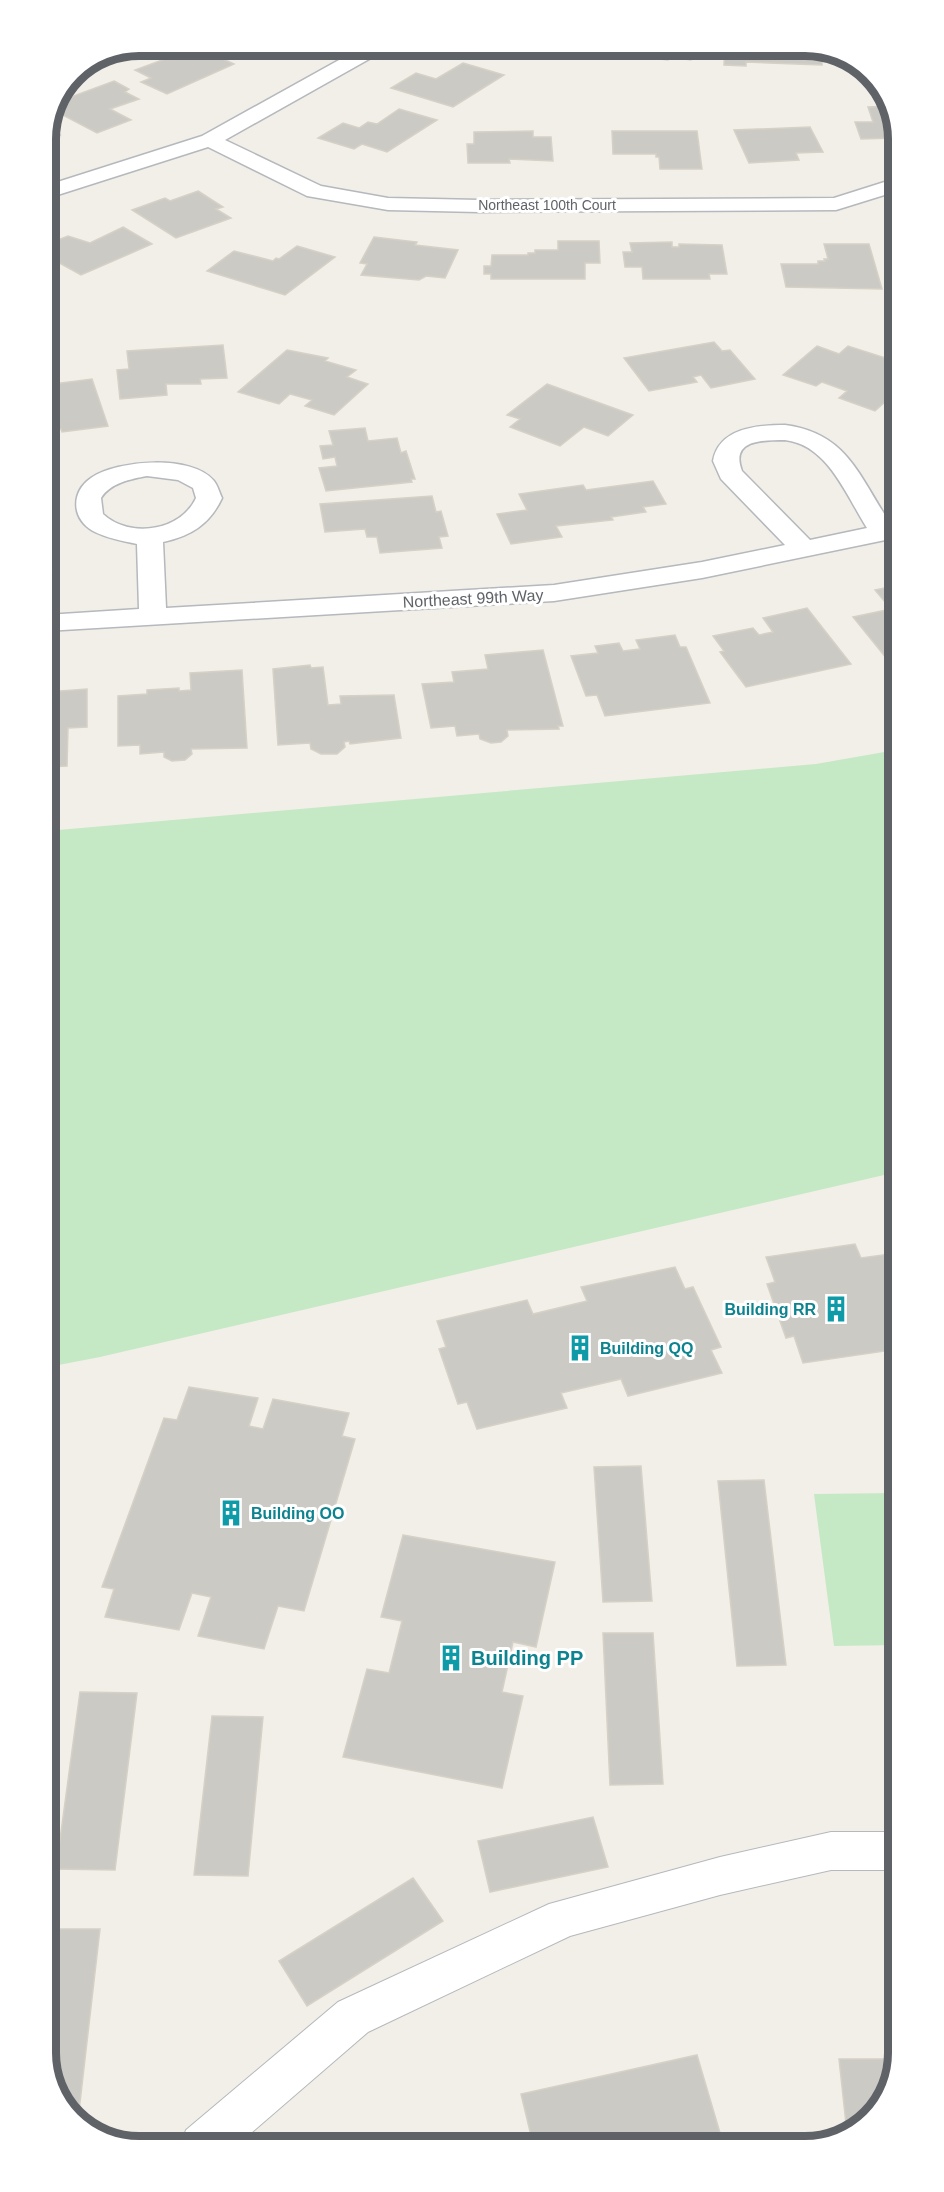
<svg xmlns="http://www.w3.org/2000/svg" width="944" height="2192" viewBox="0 0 944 2192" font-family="Arial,sans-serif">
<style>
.green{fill:#c5e8c5}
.building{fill:#cccac5;stroke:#d6d1c6;stroke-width:1.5}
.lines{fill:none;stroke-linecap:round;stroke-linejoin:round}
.service-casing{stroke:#b5b8bc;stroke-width:2}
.minor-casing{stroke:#b5b8bc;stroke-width:3}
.service{fill:#fff;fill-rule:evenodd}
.minor{fill:#fff;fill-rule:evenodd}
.labels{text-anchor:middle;stroke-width:6;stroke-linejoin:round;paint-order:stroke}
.far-street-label{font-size:14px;fill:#5f6368;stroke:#fff}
.street-label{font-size:16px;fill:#5f6368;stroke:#fff}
.culture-label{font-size:16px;font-weight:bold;fill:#0d838f;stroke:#fff;text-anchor:start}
.near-culture-label{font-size:20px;font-weight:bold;fill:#0d838f;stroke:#fff;text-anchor:start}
.rim{fill:none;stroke:#5f6368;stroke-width:8}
</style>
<rect width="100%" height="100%" fill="#f1efe8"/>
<!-- green -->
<path class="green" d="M 896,750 L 897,1172 L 100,1357 L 48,1367 L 47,831 L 816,764 Z
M 898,1493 L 898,1645 L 834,1646 L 814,1494 Z"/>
<!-- building -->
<path class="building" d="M 240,45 L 286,45 L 288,46 L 260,59 L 234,48 Z
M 539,45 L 578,45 L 571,56 L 535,51 Z
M 621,45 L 698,45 L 691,60 L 669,57 L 668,60 L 616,54 Z
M 725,45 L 812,45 L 822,49 L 822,65 L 746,62 L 746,66 L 724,65 Z
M 197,47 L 234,64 L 167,94 L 141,82 L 151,78 L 135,70 Z
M 463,63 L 504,75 L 453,107 L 391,88 L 416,73 L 436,79 Z
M 114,81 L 129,89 L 125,92 L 139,99 L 110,109 L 131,120 L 97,133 L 55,111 L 60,101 Z
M 892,106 L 894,138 L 861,139 L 855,122 L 873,122 L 868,107 Z
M 399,109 L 437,120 L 387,152 L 362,144 L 354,149 L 318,138 L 343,123 L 359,128 L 368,122 L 377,124 Z
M 810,127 L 823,152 L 796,153 L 799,160 L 749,163 L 734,130 Z
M 48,128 L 60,135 L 45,140 Z
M 533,131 L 533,137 L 551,137 L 553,161 L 509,159 L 510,163 L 468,163 L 467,144 L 474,144 L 474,132 Z
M 612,131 L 697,131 L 702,169 L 660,169 L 659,157 L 656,157 L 656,154 L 613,154 Z
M 198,191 L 223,207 L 216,209 L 231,218 L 176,238 L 132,210 L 165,198 L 170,201 Z
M 123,227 L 152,244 L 81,275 L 45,255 L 45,245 L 68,236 L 90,243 Z
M 374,237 L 417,242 L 415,245 L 458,250 L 445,278 L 426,276 L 419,280 L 361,275 L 367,264 L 360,263 Z
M 558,241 L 599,241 L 600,263 L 585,263 L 585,279 L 491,279 L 491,274 L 484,274 L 484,266 L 491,266 L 492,255 L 528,255 L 528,253 L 535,253 L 535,250 L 558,250 Z
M 672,242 L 672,247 L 679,247 L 679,244 L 722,245 L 727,274 L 709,274 L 710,279 L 643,279 L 642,267 L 625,267 L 623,252 L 632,252 L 630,243 Z
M 824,244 L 869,244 L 882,289 L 786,287 L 781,264 L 818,264 L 818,261 L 825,261 L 824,259 L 828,259 Z
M 297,246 L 335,257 L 285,295 L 207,271 L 234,251 L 273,261 L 276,258 L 279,259 Z
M 714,342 L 722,351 L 730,350 L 755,379 L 711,388 L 701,375 L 693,377 L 697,382 L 649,391 L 624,358 Z
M 223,345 L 227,378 L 200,379 L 201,384 L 166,384 L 167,395 L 120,399 L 117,370 L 129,369 L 127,351 Z
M 817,346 L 839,354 L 848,346 L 895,361 L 895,393 L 875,411 L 839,398 L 847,391 L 822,382 L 816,386 L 783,375 Z
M 287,350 L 328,358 L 325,361 L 356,370 L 347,377 L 368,384 L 334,415 L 305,406 L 312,400 L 290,394 L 279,404 L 238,392 Z
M 92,379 L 108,426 L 62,432 L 61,429 L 58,429 L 54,417 L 50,417 L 51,422 L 46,423 L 46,385 Z
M 547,384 L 633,415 L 608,436 L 584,427 L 560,446 L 510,427 L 520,419 L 507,415 Z
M 365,428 L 368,441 L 397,438 L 401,453 L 406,451 L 415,479 L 411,479 L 412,482 L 326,491 L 319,468 L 337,466 L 335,457 L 323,459 L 320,446 L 333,445 L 329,431 Z
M 653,481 L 666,504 L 643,507 L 646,512 L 611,517 L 613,520 L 556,526 L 562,537 L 511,544 L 497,514 L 527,510 L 519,494 L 583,485 L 586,490 Z
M 432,496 L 436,512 L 441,511 L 448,536 L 439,537 L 442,548 L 380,553 L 377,537 L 367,537 L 365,529 L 325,532 L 320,504 Z
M 895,586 L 896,670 L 853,617 L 891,609 L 875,590 Z
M 807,608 L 851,664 L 746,687 L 720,652 L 724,651 L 713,636 L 753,628 L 759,635 L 773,632 L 763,618 Z
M 675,635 L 680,647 L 686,647 L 710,703 L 605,716 L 597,695 L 586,696 L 571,656 L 598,653 L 595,646 L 619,643 L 623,651 L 640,649 L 636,640 Z
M 543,650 L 563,726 L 558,726 L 559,729 L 507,730 L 508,736 L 501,742 L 491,743 L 480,739 L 479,734 L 457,736 L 455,726 L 431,728 L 422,684 L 454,682 L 452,672 L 488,669 L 485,655 Z
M 310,665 L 311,668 L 323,667 L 328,705 L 341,704 L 340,696 L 394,695 L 401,738 L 350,744 L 349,741 L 344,742 L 345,747 L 337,754 L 321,754 L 311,749 L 310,743 L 278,745 L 273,669 Z
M 242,670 L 247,748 L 191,749 L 192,754 L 185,760 L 172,761 L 164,757 L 164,752 L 140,754 L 140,745 L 118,746 L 118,696 L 147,694 L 147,690 L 179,688 L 179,691 L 191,690 L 190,673 Z
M 87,689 L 87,727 L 68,728 L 67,766 L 47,767 L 47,692 Z
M 855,1244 L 861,1258 L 897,1253 L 897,1334 L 887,1335 L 892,1350 L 803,1363 L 794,1336 L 786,1338 L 767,1284 L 775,1282 L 766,1257 Z
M 675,1267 L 685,1289 L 693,1287 L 721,1347 L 711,1350 L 722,1373 L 628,1396 L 621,1379 L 561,1393 L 567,1408 L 477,1429 L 467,1402 L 458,1404 L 439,1349 L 446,1347 L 437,1321 L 527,1300 L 533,1314 L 587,1301 L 581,1287 Z
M 189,1387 L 258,1398 L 249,1426 L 263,1429 L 273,1399 L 349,1413 L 342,1436 L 355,1439 L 304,1611 L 278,1606 L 264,1649 L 198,1636 L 211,1597 L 192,1593 L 179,1630 L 105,1617 L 114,1589 L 102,1587 L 164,1418 L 177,1420 Z
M 641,1466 L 652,1601 L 603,1602 L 594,1467 Z
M 764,1480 L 786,1665 L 737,1666 L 718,1481 Z
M 403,1535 L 555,1562 L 536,1647 L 513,1642 L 502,1692 L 523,1696 L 502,1788 L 343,1757 L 367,1669 L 389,1673 L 402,1621 L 381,1617 Z
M 603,1633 L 653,1633 L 663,1784 L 610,1785 Z
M 80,1692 L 137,1693 L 115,1870 L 56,1869 Z
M 212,1716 L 263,1717 L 248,1876 L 194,1875 Z
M 593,1817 L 608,1867 L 490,1892 L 478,1841 Z
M 413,1878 L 443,1921 L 307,2006 L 279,1961 Z
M 50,1929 L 100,1929 L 79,2111 L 70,2111 L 50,2083 Z
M 697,2055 L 723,2143 L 533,2144 L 521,2094 Z
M 839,2059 L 897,2059 L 880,2110 L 847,2133 Z"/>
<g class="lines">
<!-- service casing -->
<g class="service-casing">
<path id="service" d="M 831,1832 L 898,1832 L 899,1870 L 831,1870 L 720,1895 L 570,1936 L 368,2032 L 236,2146 L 180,2146 L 186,2130 L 338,2002 L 549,1904 L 720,1857 Z"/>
</g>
<!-- minor casing -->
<g class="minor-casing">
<path id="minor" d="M 366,45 L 390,45 L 387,49 L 225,140 L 321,186 L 388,198 L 479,200 L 834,198 L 894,179 L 894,192 L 836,210 L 479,212 L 388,210 L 307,196 L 208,147 L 45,199 L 45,186 L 202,136 Z
M 785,425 C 847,433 859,476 890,523 L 895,522 L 895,538 L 702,578 L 554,601 L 46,631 L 46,615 L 139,609 L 137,544 C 123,541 106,538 93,531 C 71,518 71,492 91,478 C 117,460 192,454 214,481 C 218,486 219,492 222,498 C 210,524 191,536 163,542 L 166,608 L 554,585 L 702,562 L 785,545 L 721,479 L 713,461 C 719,428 757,425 785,425 ZM 785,440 C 828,445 846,495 867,528 L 810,540 L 742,471 C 730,440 762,440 785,440 ZM 147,476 L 178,480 L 193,488 L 196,498 C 181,531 130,539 103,514 L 101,498 C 110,483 131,479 147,476 Z"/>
</g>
<!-- service -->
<use href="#service" class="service"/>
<!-- minor -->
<use href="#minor" class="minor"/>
</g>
<!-- icons -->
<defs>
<g id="building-bare" transform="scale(2.07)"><path d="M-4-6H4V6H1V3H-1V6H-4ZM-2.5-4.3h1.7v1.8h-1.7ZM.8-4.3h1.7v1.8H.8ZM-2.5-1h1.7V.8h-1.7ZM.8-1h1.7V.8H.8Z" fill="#0f9aa8" stroke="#fff" stroke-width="2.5" paint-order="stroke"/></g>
</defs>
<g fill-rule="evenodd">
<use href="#building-bare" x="836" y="1309"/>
<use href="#building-bare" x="580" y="1348"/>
<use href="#building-bare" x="231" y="1513"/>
<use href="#building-bare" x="451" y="1658"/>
</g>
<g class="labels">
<!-- far-street labels -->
<g class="far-street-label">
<text x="547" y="210">Northeast 100th Court</text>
</g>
<!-- street labels -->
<g class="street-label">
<text transform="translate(473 598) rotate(-3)" y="6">Northeast 99th Way</text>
</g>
<!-- culture labels -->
<g class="culture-label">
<text x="816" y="1315" text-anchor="end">Building RR</text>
<text x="600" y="1354">Building QQ</text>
<text x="251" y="1519">Building OO</text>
</g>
<!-- near-culture labels -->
<g class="near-culture-label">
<text x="471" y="1665">Building PP</text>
</g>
</g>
<!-- crop -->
<path d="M0 0H944V2192H0ZM139 56H805A83 83 0 0 1 888 139V2053A83 83 0 0 1 805 2136H139A83 83 0 0 1 56 2053V139A83 83 0 0 1 139 56Z" fill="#fff" fill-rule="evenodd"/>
<path class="rim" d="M139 56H805A83 83 0 0 1 888 139V2053A83 83 0 0 1 805 2136H139A83 83 0 0 1 56 2053V139A83 83 0 0 1 139 56Z"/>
</svg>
